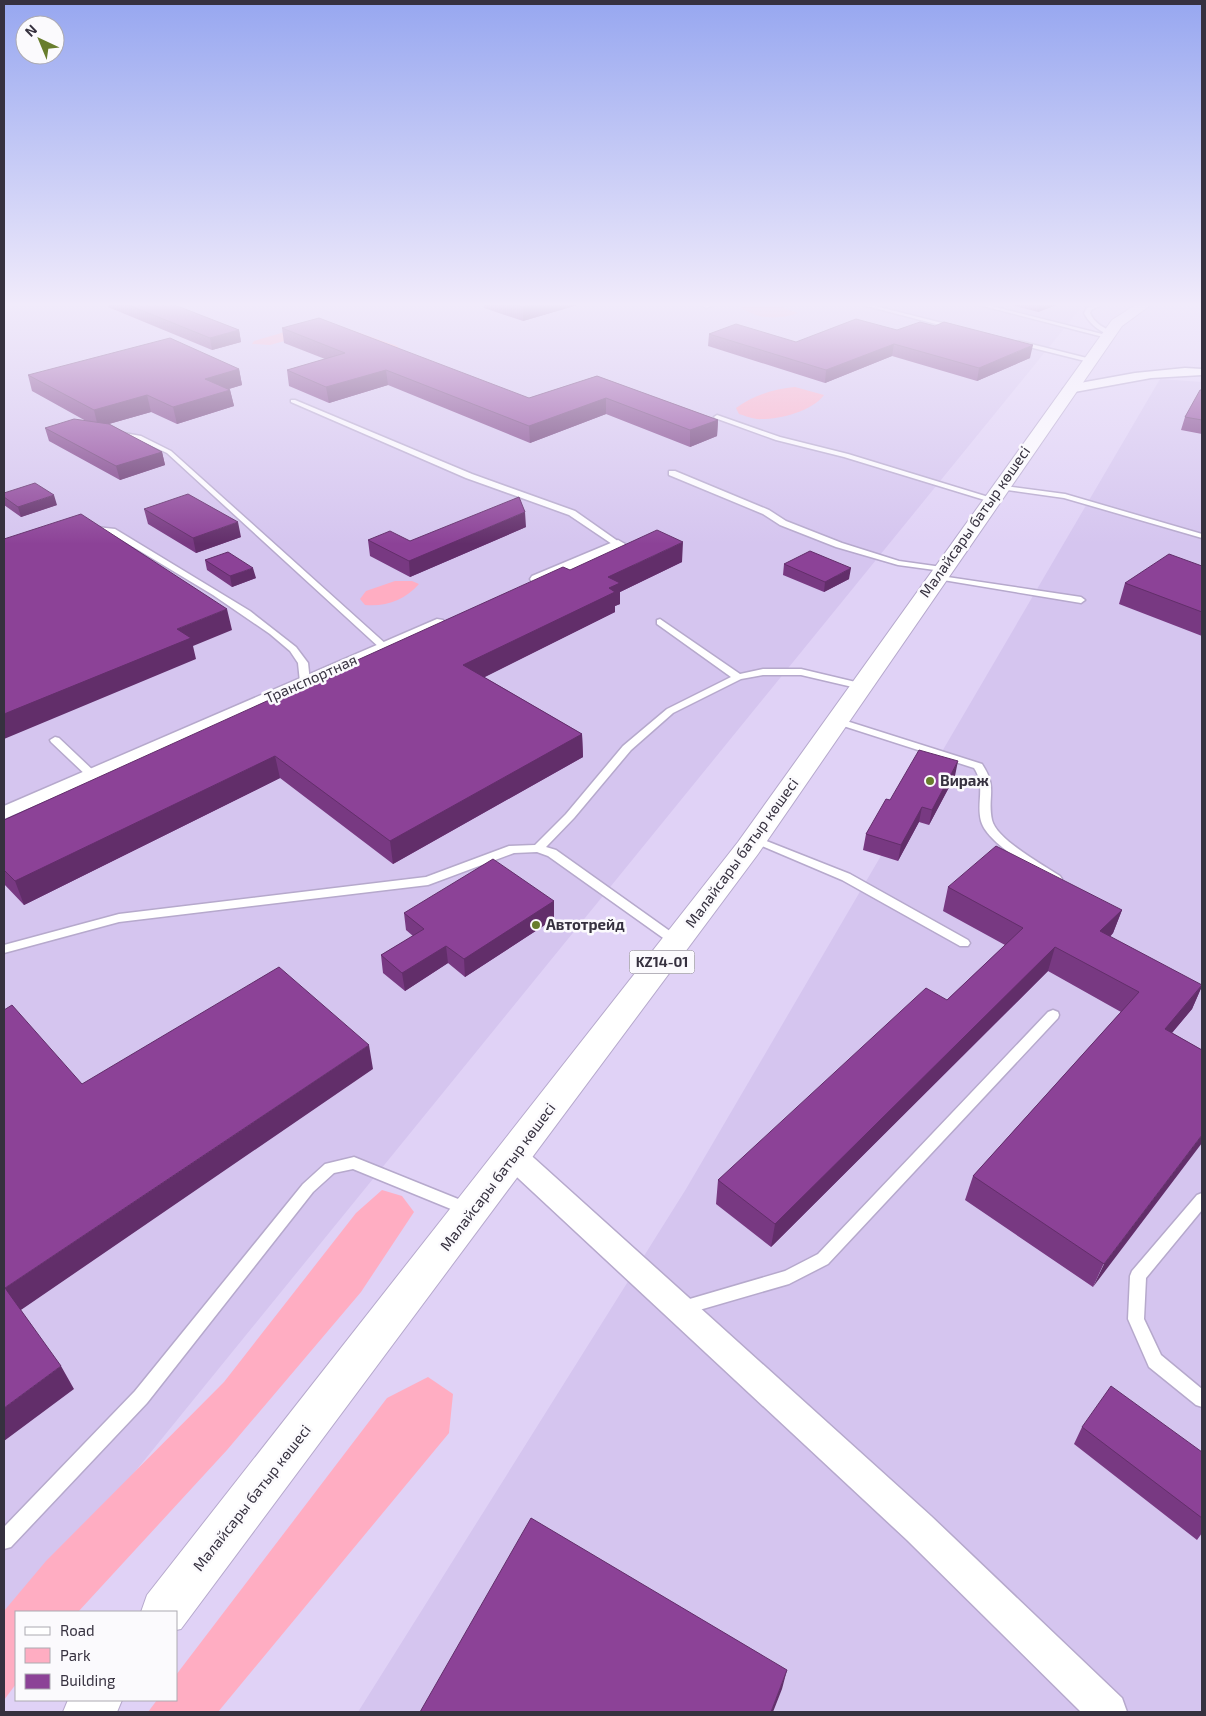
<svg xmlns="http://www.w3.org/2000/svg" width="1206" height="1716" viewBox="0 0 1206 1716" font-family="'Exo 2',sans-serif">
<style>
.built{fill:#d5c5ef}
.green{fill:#ffadc2}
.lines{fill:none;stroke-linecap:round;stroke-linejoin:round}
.lane-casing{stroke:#b6a9cc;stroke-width:3}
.street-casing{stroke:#b6a9cc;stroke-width:3}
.highway-casing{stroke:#b6a9cc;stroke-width:2}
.lane{fill:#fff;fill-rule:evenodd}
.street{fill:#fff;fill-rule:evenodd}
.highway{fill:#fff;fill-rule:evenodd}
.wall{fill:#783982}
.shaded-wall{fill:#622e6a}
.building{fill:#8c4297;stroke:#622e6a}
.poi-dot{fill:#687d2d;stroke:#fbfafd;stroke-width:2}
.labels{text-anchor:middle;stroke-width:5;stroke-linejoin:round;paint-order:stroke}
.shield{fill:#fbfafd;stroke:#716d78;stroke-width:1}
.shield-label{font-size:14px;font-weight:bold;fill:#36313f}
.street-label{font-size:15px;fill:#36313f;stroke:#fbfafd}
.poi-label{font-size:15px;font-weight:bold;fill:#36313f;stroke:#fbfafd;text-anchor:start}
</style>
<rect width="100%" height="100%" fill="#e0d2f6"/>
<!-- built -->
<path class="built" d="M 4,304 L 1084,304 L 21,1612 L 16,1612 L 4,1634 Z
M 1160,379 L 1202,382 L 1202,1712 L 358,1712 L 686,1189 Z"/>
<!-- green -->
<path class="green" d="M 736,304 L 772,304 L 798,313 C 775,321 755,319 736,304 Z
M 328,324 L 337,325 L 397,346 L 401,351 L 320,331 L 270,345 L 252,344 L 254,341 L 288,331 Z
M 795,387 L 824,395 C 812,411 781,419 762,419 C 755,420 746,416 739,414 L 736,408 C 754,395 774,389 795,387 Z
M 395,581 L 412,581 L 419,584 C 405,600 386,607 365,605 L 360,599 L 366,591 Z
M 382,1190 L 402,1196 L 414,1212 L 361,1292 L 227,1450 L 78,1612 L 16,1612 L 16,1684 L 4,1700 L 4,1611 L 46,1561 L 224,1382 L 356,1213 Z
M 428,1377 L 453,1394 L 449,1433 L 218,1712 L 148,1712 L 157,1700 L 176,1700 L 176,1675 L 387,1398 Z"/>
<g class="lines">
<!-- lane casing -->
<g class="lane-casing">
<path id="lane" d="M 708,304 L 716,304 L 706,308 L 703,306 Z
M 859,304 L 867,304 L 958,327 L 955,329 Z
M 975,304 L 983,304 L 1110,336 L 1107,338 Z
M 1097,304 L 1104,304 L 1091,310 L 1090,313 C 1094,323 1103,327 1112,332 L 1112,334 C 1101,334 1089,323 1084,313 L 1087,308 Z
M 1019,341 L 1091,359 L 1092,360 L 1089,362 L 1017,344 Z
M 291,400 L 295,400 L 472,474 L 575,511 L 622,544 L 615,546 L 569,515 L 466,478 L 291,402 Z
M 717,415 L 780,437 L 848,454 L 995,499 L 988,501 L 844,457 L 776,440 L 715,418 L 714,417 Z
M 118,432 L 141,436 L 171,451 L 387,645 L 387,649 L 381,649 L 167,453 L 137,439 L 116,435 L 116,433 Z
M 669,471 L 675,471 L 769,510 L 786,521 L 842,543 L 899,561 L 942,567 L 946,569 L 942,571 L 898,565 L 836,547 L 780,525 L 763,514 L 669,475 Z
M 997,485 L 1065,494 L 1202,534 L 1202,538 L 1064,498 L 1000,489 L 997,489 Z
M 87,526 L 115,529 L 250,611 L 296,647 L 308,663 L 310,682 L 308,684 L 302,684 L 300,682 L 298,663 L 290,651 L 270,634 L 213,595 L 110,533 L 87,530 Z
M 934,575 L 1081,597 L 1085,600 L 1081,603 L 937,579 L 933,577 Z
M 660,619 L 740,674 L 763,669 L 801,669 L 864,684 L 866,686 L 861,689 L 801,675 L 763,675 L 741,679 L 673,713 L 631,750 L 574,818 L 546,847 L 556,850 L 681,939 L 683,942 L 681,945 L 673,945 L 548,856 L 537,852 L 514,853 L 428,885 L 119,922 L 4,953 L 4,945 L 119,914 L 426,877 L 509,846 L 535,845 L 566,814 L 623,746 L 667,709 L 731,677 L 657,624 L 657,620 Z
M 837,718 L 982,764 C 998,788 987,796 992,820 C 996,839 1043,865 1060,876 L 1062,879 L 1060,882 L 1052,882 C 1033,868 987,843 981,821 C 976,802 986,786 974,768 L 834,723 L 832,721 L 834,719 Z
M 55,737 L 59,738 L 96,773 L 97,775 L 96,777 L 88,777 L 51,742 L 50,740 Z
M 754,836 L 850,874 L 968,940 L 970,943 L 968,946 L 960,946 L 842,880 L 750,841 L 748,839 L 750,837 Z
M 1053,1010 L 1058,1012 L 1059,1015 L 1058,1018 L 828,1264 L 789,1284 L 682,1315 L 676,1313 L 674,1308 L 676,1303 L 785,1271 L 818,1254 L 1048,1012 Z
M 354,1157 L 473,1205 L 475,1210 L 473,1215 L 468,1216 L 353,1169 L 334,1173 L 313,1192 L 147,1403 L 11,1547 L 4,1549 L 4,1527 L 135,1391 L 303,1184 L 325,1164 Z
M 1202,1193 L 1202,1210 L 1146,1278 L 1144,1319 L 1161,1355 L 1202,1389 L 1202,1407 L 1196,1405 L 1149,1367 L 1128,1319 L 1130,1276 L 1132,1271 L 1197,1195 Z"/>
</g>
<!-- street casing -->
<g class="street-casing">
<path id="street" d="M 1185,368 L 1202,369 L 1202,375 L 1151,378 L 1069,393 L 1063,389 L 1069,385 L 1135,373 Z
M 618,540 L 625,544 L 623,547 L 544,582 L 532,582 L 530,579 L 532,576 Z
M 437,619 L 443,620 L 445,624 L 443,628 L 4,819 L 4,806 Z
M 514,1146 L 524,1149 L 931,1516 L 1122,1698 L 1127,1712 L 1081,1712 L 907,1540 L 504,1165 L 500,1157 L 504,1149 Z"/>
</g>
<!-- highway casing -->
<g class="highway-casing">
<path id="highway" d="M 1137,304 L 1152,304 L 1122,326 L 758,854 L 181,1629 L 176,1630 L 176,1612 L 141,1612 L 147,1595 L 738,842 L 1112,320 Z
M 68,1700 L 122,1700 L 117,1712 L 63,1712 Z"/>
</g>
<!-- lane -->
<use href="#lane" class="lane"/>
<!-- street -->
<use href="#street" class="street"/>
<!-- highway -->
<use href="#highway" class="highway"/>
</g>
<!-- wall -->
<path class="wall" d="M 108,304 L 172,304 L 239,330 L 241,342 L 212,350 L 108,307 Z
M 484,304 L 581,304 L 523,321 L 484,308 Z
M 1007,304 L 1059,304 L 1038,312 Z
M 282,328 L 529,398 L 597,376 L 718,420 L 717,436 L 690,447 L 606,414 L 530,443 L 388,385 L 329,403 L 289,386 L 287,370 L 325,359 L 284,343 Z
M 897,330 L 1030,358 L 977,381 L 892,356 L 825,383 L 708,346 L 709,334 L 796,342 Z
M 239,369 L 242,385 L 229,389 L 230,390 L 234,406 L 177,424 L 151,412 L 109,424 L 162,452 L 165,465 L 120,480 L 49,441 L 45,428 L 86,421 L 32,391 L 28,375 Z
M 1202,390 L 1202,434 L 1181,430 L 1185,417 Z
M 4,493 L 57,505 L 21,517 L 4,505 Z
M 144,509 L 241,537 L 196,553 L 148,524 Z
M 526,527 L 410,577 L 370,556 L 368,540 L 410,541 Z
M 205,560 L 256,578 L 232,587 L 207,570 Z
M 682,562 L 620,592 L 620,604 L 615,606 L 615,612 L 484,677 L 582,734 L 583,757 L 393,864 L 280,778 L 24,905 L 4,884 L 4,820 L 570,570 Z
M 784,564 L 849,579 L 824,592 L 783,575 Z
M 1202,566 L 1202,636 L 1119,604 L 1125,583 Z
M 955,776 L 929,825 L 919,822 L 898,861 L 863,850 L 866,834 L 890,800 Z
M 948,887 L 1122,910 L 1113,933 L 1110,937 L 1202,986 L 1192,1009 L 1172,1033 L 1202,1050 L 1093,1287 L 965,1200 L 973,1176 L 1121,1012 L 1048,971 L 771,1247 L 716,1204 L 718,1180 L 947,1000 L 1005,945 L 943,911 Z
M 554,901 L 554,919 L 465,977 L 448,963 L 405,991 L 383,973 L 381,955 L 413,936 L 406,930 L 404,913 Z
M 1082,1427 L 1202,1452 L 1202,1533 L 1197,1540 L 1074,1444 Z"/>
<!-- shaded-wall -->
<path class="shaded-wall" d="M 534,304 L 581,304 L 523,321 L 523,307 Z
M 1040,304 L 1059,304 L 1038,312 Z
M 239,330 L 241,342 L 212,350 L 210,338 Z
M 894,344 L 892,356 L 825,383 L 826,370 Z
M 1033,345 L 1030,358 L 977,381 L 979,368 Z
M 239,369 L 242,385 L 208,395 L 205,379 Z
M 386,370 L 388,385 L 329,403 L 326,387 Z
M 230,390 L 234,406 L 177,424 L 173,407 Z
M 147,395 L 151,412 L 98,427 L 94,410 Z
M 606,398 L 606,414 L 530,443 L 529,426 Z
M 718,420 L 717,436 L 690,447 L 690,430 Z
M 162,452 L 165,465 L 120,480 L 116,466 Z
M 54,495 L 57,505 L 21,517 L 18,507 Z
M 525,512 L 526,527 L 410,577 L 409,561 Z
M 238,522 L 241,537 L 196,553 L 193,538 Z
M 683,542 L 682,562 L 620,592 L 620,604 L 615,606 L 615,612 L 465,687 L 463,665 L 608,577 Z
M 253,568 L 256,578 L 232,587 L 230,576 Z
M 851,568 L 849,579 L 824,592 L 825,582 Z
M 227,609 L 232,630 L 193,646 L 196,659 L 4,739 L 4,714 L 177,629 Z
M 582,734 L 583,757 L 393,864 L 390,841 Z
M 275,756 L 280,778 L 24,905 L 15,881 Z
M 958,761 L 955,776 L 929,825 L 932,810 Z
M 922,807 L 919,822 L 898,861 L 901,845 Z
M 554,901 L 554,919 L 465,977 L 464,959 Z
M 1122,910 L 1113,933 L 1092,955 L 1100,931 Z
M 446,946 L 448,963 L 405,991 L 402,973 Z
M 1055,947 L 1048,971 L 771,1247 L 775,1224 Z
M 1202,986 L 1192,1009 L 1154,1054 L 1165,1029 Z
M 369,1045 L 373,1069 L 18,1312 L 5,1288 Z
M 1202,1135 L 1202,1143 L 1093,1287 L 1104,1264 Z
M 61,1366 L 74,1389 L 4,1441 L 4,1408 Z
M 787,1670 L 782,1689 L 773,1712 L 771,1712 Z"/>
<!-- building -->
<path class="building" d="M 126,304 L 172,304 L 239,330 L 210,338 Z
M 513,304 L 534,304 L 523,307 Z
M 319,318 L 529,398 L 597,376 L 718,420 L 690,430 L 606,398 L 529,426 L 386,370 L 326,387 L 287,370 L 345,353 L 282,328 Z
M 856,319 L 897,330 L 920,322 L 935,326 L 944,322 L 1033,345 L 979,368 L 894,344 L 826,370 L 709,334 L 736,324 L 796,342 Z
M 170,338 L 239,369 L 205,379 L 230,390 L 173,407 L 147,395 L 94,410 L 28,375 Z
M 1200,390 L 1202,390 L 1202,420 L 1185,417 Z
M 74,419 L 109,424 L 162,452 L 116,466 L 45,428 Z
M 35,483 L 54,495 L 18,507 L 4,497 L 4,493 Z
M 188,494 L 238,522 L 193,538 L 144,509 Z
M 519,497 L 525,512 L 409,561 L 368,540 L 390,531 L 410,541 Z
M 81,514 L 227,609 L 177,629 L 191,638 L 4,714 L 4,539 Z
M 657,530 L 683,542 L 608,577 L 620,583 L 609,588 L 615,592 L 463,665 L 582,734 L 390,841 L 275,756 L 15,881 L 4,870 L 4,820 L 563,567 L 570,570 Z
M 810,551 L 851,568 L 825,582 L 784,564 Z
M 228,552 L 253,568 L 230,576 L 205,560 Z
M 1169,554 L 1202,566 L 1202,612 L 1125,583 Z
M 919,750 L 958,761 L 932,810 L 922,807 L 901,845 L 866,834 L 886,799 L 890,800 Z
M 996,846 L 1122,910 L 1100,931 L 1202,985 L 1165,1029 L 1202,1050 L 1202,1135 L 1104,1264 L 973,1176 L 1139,992 L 1055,947 L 775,1224 L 718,1180 L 926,988 L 947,1000 L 1023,928 L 948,887 Z
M 493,859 L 554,901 L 464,959 L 446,946 L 402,973 L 381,955 L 424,929 L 404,913 Z
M 279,967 L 369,1045 L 5,1288 L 61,1366 L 4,1408 L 4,1010 L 12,1005 L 82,1084 Z
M 1111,1386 L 1202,1452 L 1202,1518 L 1082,1427 Z
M 531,1518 L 787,1670 L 771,1712 L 420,1712 Z"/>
<!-- sky -->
<linearGradient id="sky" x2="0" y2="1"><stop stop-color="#97a7f0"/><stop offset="0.56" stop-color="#f1ebfb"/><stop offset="1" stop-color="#f1ebfb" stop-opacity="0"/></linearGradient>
<rect width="1206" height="544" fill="url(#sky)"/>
<!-- markers -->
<g class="poi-dot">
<circle cx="930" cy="781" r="5"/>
<circle cx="536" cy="925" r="5"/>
</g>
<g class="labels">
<!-- shield labels -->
<rect class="shield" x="629.5" y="950.5" width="65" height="23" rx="4"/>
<g class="shield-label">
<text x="662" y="967">KZ14-01</text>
</g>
<!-- street labels -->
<g class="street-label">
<text transform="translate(975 522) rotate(-55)" y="5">Малайсары батыр көшесі</text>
<text transform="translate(311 679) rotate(-24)" y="5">Транспортная</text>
<text transform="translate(742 853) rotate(-54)" y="5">Малайсары батыр көшесі</text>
<text transform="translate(498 1177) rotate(-53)" y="5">Малайсары батыр көшесі</text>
<text transform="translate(252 1498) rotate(-52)" y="5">Малайсары батыр көшесі</text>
</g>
<!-- poi labels -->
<g class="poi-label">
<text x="940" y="786">Вираж</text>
<text x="546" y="930">Автотрейд</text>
</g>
</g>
<!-- border -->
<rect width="1206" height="1716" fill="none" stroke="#36313f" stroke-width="10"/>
<!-- legend -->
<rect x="15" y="1611" width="162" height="90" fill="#fbfafd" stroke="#acaab1"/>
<rect x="25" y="1627" width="25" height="8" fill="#ffffff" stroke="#acaab1"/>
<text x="60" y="1636" font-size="15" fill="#36313f">Road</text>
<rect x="25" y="1648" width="25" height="15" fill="#ffadc2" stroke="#acaab1"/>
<text x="60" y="1661" font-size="15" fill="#36313f">Park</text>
<rect x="25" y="1674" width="25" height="15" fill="#8c4297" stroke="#acaab1"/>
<text x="60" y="1686" font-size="15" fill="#36313f">Building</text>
<!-- north arrow -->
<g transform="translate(40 40) rotate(316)"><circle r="24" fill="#fbfafd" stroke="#acaab1"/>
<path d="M0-4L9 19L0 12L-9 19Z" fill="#687d2d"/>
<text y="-8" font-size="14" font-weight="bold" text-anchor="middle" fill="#36313f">N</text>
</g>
</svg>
